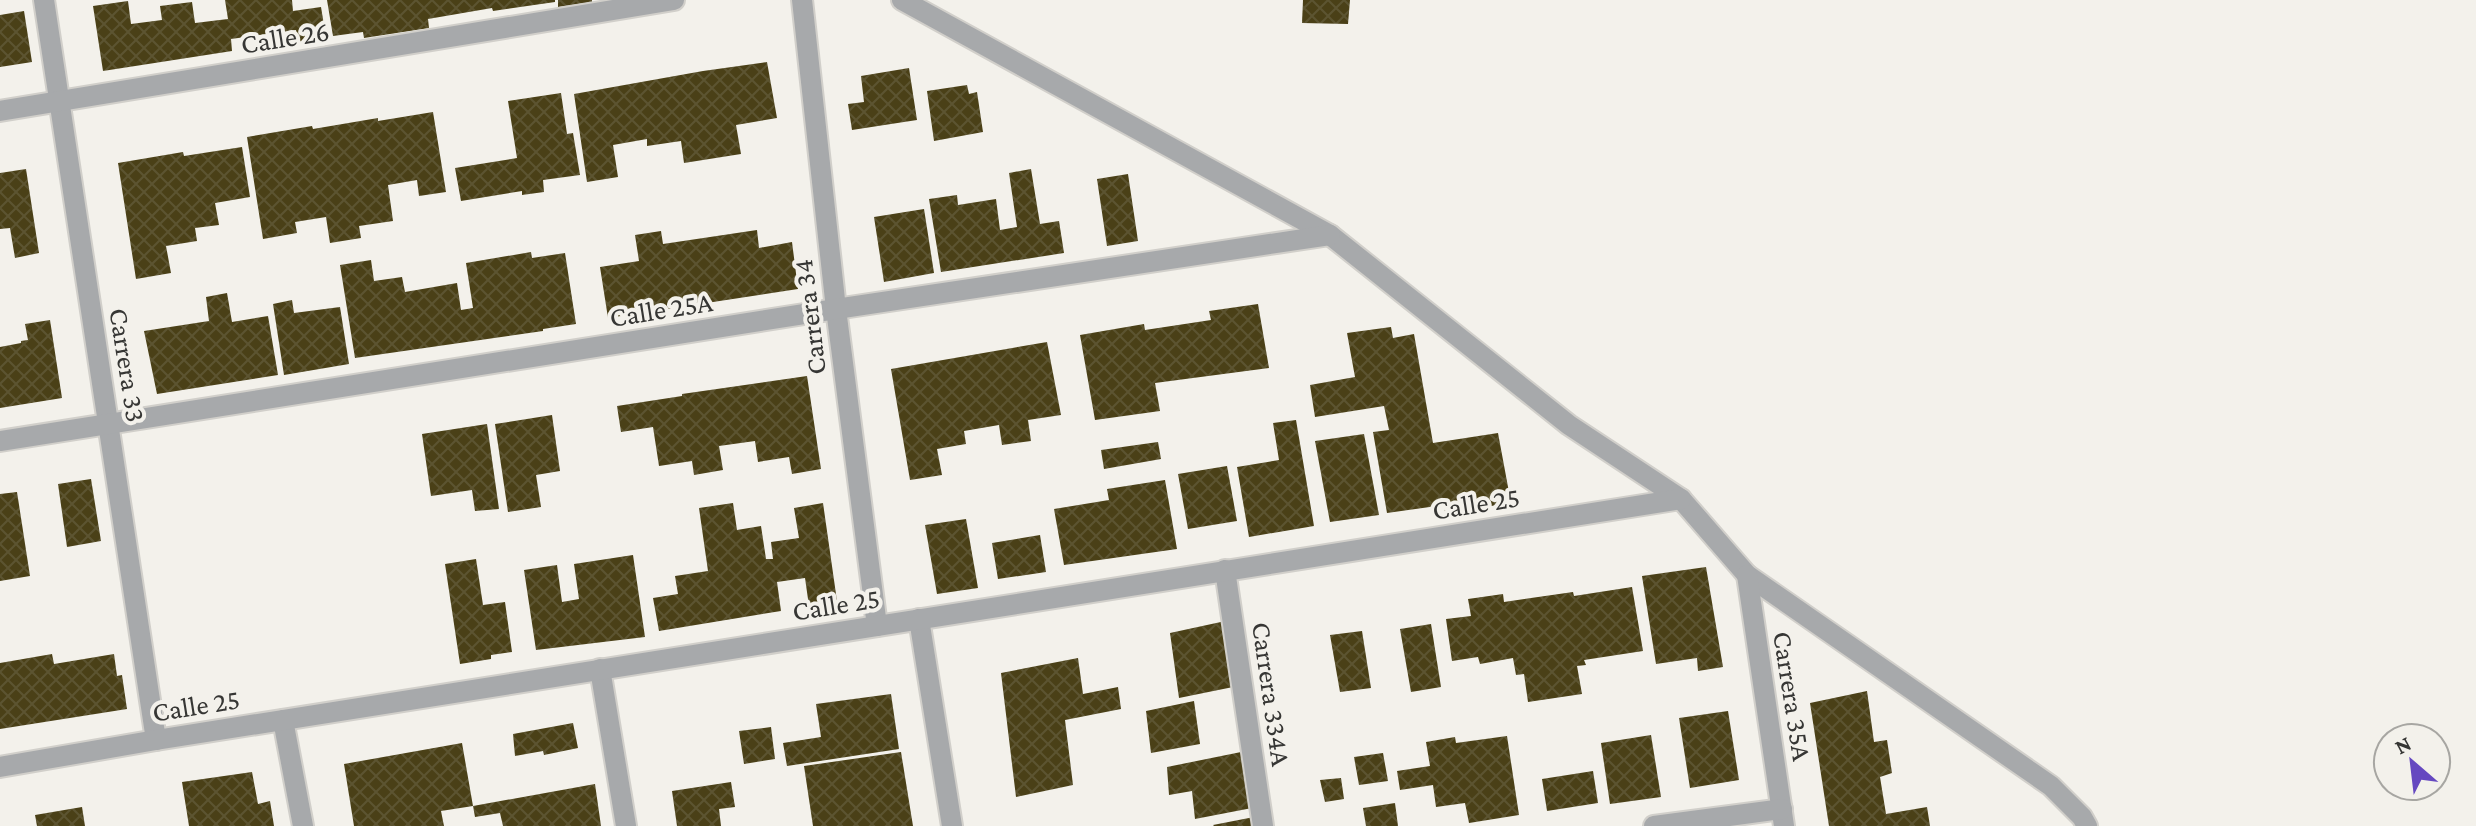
<svg xmlns="http://www.w3.org/2000/svg" width="2476" height="826" viewBox="0 0 2476 826" font-family="'Crimson Pro',serif">
	<defs>
		<pattern id="building-cross-hatch" width="8" height="8" patternUnits="userSpaceOnUse" patternTransform="scale(2)"><rect width="8" height="8" fill="#4a4017"/><path d="M0 0l8 8M0 8l8-8" fill="none" stroke="#5c5431"/></pattern>
	</defs>
	<rect width="100%" height="100%" fill="#f3f1eb"/>
	<g fill="url(#building-cross-hatch)">
		<path d="M225,0H292L293,11L321,7L326,37L298,42L296,30L231,39L232,51L103,71L93,6L128,1L131,24L162,20L160,6L192,2L195,23L228,19Z"/>
		<path d="M327,0H555V2L493,11L492,8L428,19L429,28L364,38L363,32L333,36Z"/>
		<path d="M558,0H592V2L558,7Z"/>
		<path d="M1303,0H1350L1348,24L1302,23Z"/>
		<path d="M24,11L32,62L0,67V15Z"/>
		<path d="M767,62L777,118L736,125L741,154L684,163L681,141L647,146V139L613,145L618,177L587,182L574,94L703,71Z"/>
		<path d="M909,68L917,120L852,130L848,104L864,102L861,76Z"/>
		<path d="M967,85L969,94L977,92L983,132L934,141L927,91Z"/>
		<path d="M561,93L567,134L573,133L580,175L543,180L544,192L522,195V191L461,201L455,168L517,158L508,101Z"/>
		<path d="M433,112L446,192L419,196L417,180L388,185L393,221L359,226L361,238L330,243L326,217L295,222L297,233L263,239L247,137L312,126L313,129L378,118V121Z"/>
		<path d="M242,147L250,197L215,203L219,225L195,228L197,241L166,246L171,273L136,279L118,163L183,152L184,156Z"/>
		<path d="M26,169L39,253L15,258L10,228L0,229V173Z"/>
		<path d="M1031,169L1040,224L1059,221L1064,253L941,272L929,199L957,195L958,205L996,199L1000,230L1017,227L1009,173Z"/>
		<path d="M1128,174L1138,241L1107,246L1097,179Z"/>
		<path d="M924,209L934,273L884,282L874,217Z"/>
		<path d="M757,230L759,248L792,242L798,289L608,318L600,267L639,261L635,235L661,231L663,244Z"/>
		<path d="M531,252L532,258L565,253L576,324L543,329V331L355,358L340,265L371,260L374,281L402,277L405,292L457,283L461,310L473,308L466,263Z"/>
		<path d="M227,293L232,322L268,316L278,375L157,394L144,331L209,321L206,297Z"/>
		<path d="M292,300L294,313L340,307L349,364L284,375L273,304Z"/>
		<path d="M1258,304L1269,368L1155,383L1160,411L1095,420L1080,335L1144,324L1145,330L1211,320L1209,311Z"/>
		<path d="M50,320L62,398L0,408V347L21,343V341L28,340L25,324Z"/>
		<path d="M1391,327L1393,338L1414,334L1433,443L1498,433L1511,503L1445,513L1444,505L1387,513L1373,432L1389,430L1384,406L1315,417L1310,385L1355,377L1347,333Z"/>
		<path d="M1047,342L1061,415L1028,420L1031,441L1002,445L999,425L964,431L966,444L937,449L942,475L910,480L891,369Z"/>
		<path d="M807,376L821,469L792,474L789,457L758,462L755,441L719,446L723,470L694,475L692,461L659,466L653,427L621,432L617,406L682,396V394Z"/>
		<path d="M552,415L560,471L536,475L541,507L508,512L495,424Z"/>
		<path d="M1296,420L1314,526L1249,537L1237,467L1279,460L1273,423Z"/>
		<path d="M487,424L499,509L475,511L472,490L431,496L422,434Z"/>
		<path d="M1364,434L1379,515L1330,522L1315,441Z"/>
		<path d="M1158,442L1161,459L1104,469L1101,450Z"/>
		<path d="M1227,466L1237,521L1188,529L1178,474Z"/>
		<path d="M91,479L101,541L67,547L58,484Z"/>
		<path d="M1165,480L1177,549L1064,565L1054,509L1109,500L1107,489Z"/>
		<path d="M17,492L30,576L0,581V494Z"/>
		<path d="M733,503L737,530L761,526L766,559H773L771,542L799,538L794,508L823,503L837,601L809,606L805,578L777,582L781,611L659,631L653,598L678,594L675,576L708,571L699,508Z"/>
		<path d="M966,519L978,588L937,594L925,525Z"/>
		<path d="M1040,535L1046,572L998,579L992,543Z"/>
		<path d="M633,555L645,637L536,650L524,570L557,565L562,602L579,599L574,564Z"/>
		<path d="M476,559L483,605L505,602L512,652L491,655V659L460,664L445,564Z"/>
		<path d="M1706,567L1723,667L1698,671L1697,658L1656,664L1642,576Z"/>
		<path d="M1632,587L1643,651L1584,660L1586,665L1577,666L1582,694L1528,702L1524,674L1516,675L1513,658L1480,664L1478,657L1452,661L1446,619L1471,616L1468,599L1503,594L1504,602L1573,592L1574,596Z"/>
		<path d="M1230,620L1238,686L1179,698L1170,633Z"/>
		<path d="M1431,624L1441,687L1411,692L1400,629Z"/>
		<path d="M1362,631L1371,688L1340,692L1330,635Z"/>
		<path d="M52,654L54,664L114,654L117,676L122,675L127,709L0,729V663Z"/>
		<path d="M1078,658L1083,694L1118,687L1121,709L1065,720L1073,785L1016,797L1001,673Z"/>
		<path d="M1867,691L1874,742L1887,740L1892,773L1880,777L1886,814L1927,807L1930,826H1829L1810,703Z"/>
		<path d="M891,694L899,749L787,766L783,743L821,737L816,704Z"/>
		<path d="M1194,701L1200,744L1151,753L1146,711Z"/>
		<path d="M1728,711L1739,780L1690,788L1679,718Z"/>
		<path d="M573,723L578,748L544,755L543,751L515,756L513,734Z"/>
		<path d="M771,727L775,759L744,764L739,731Z"/>
		<path d="M1651,735L1661,797L1610,804L1601,743Z"/>
		<path d="M1507,736L1519,815L1469,823L1465,803L1436,807L1433,785L1400,790L1397,771L1430,766L1426,742L1455,737L1456,743Z"/>
		<path d="M462,743L473,806L441,811L444,826H354L344,764Z"/>
		<path d="M1246,751L1252,808L1195,819L1192,791L1169,795L1167,767Z"/>
		<path d="M901,752L913,826H813L804,766Z"/>
		<path d="M1383,753L1388,781L1359,785L1354,757Z"/>
		<path d="M1593,771L1598,803L1547,811L1542,779Z"/>
		<path d="M252,772L258,804L270,801L274,826H189L182,782Z"/>
		<path d="M1341,778L1344,799L1325,802L1320,780Z"/>
		<path d="M731,782L735,807L719,809L721,826H677L672,791Z"/>
		<path d="M595,784L601,826H503L500,813L475,817L473,806Z"/>
		<path d="M1395,803L1398,826H1366L1363,808Z"/>
		<path d="M82,807L85,826H37L35,815Z"/>
		<path d="M1254,817L1255,826H1214L1213,825Z"/>
	</g>
	<g fill="none" stroke-linecap="round" stroke-linejoin="round">
		<defs>
			<g id="minor">
				<path d="M44,0L156,740"/>
				<path d="M802,0L836,309L877,626"/>
				<path d="M902,0L1330,235L1569,425L1681,499L1747,575L2051,786L2082,817L2087,826"/>
				<path d="M0,111L674,0"/>
				<path d="M0,441L836,309L1330,235"/>
				<path d="M1225,570L1263,826"/>
				<path d="M1747,575L1784,826"/>
				<path d="M919,619L952,826"/>
				<path d="M600,669L626,826"/>
				<path d="M283,720L303,826"/>
				<path d="M0,767L156,740L1681,499"/>
				<path d="M1654,826L1782,809"/>
			</g>
		</defs>
		<use href="#minor" stroke="#d1cfca" stroke-width="24"/>
		<use href="#minor" stroke="#a7a9ab" stroke-width="20"/>
	</g>
	<g text-anchor="middle" stroke-width="8" stroke-linejoin="round" paint-order="stroke">
		<g font-size="28" fill="#363634" stroke="#f3f1eb">
			<text transform="translate(285 37) rotate(-9)" y="10">Calle 26</text>
			<text transform="translate(661 309) rotate(-9)" y="10">Calle 25A</text>
			<text transform="translate(809 317) rotate(-97)" y="10">Carrera 34</text>
			<text transform="translate(128 365) rotate(81)" y="10">Carrera 33</text>
			<text transform="translate(1476 503) rotate(-9)" y="10">Calle 25</text>
			<text transform="translate(836 604) rotate(-9)" y="10">Calle 25</text>
			<text transform="translate(1272 694) rotate(82)" y="10">Carrera 334A</text>
			<text transform="translate(1793 696) rotate(81)" y="10">Carrera 35A</text>
			<text transform="translate(196 705) rotate(-9)" y="10">Calle 25</text>
		</g>
	</g>
	<g transform="translate(2412 762) rotate(332)"><circle r="38" fill="#f3f1eb" stroke="#a7a6a2" stroke-width="2"/>
	<path d="M0-6L14 30L0 20L-14 30Z" fill="#6548c0"/>
	<text y="-12" font-size="22" font-weight="bold" text-anchor="middle" fill="#363634">N</text>
	</g>
</svg>
